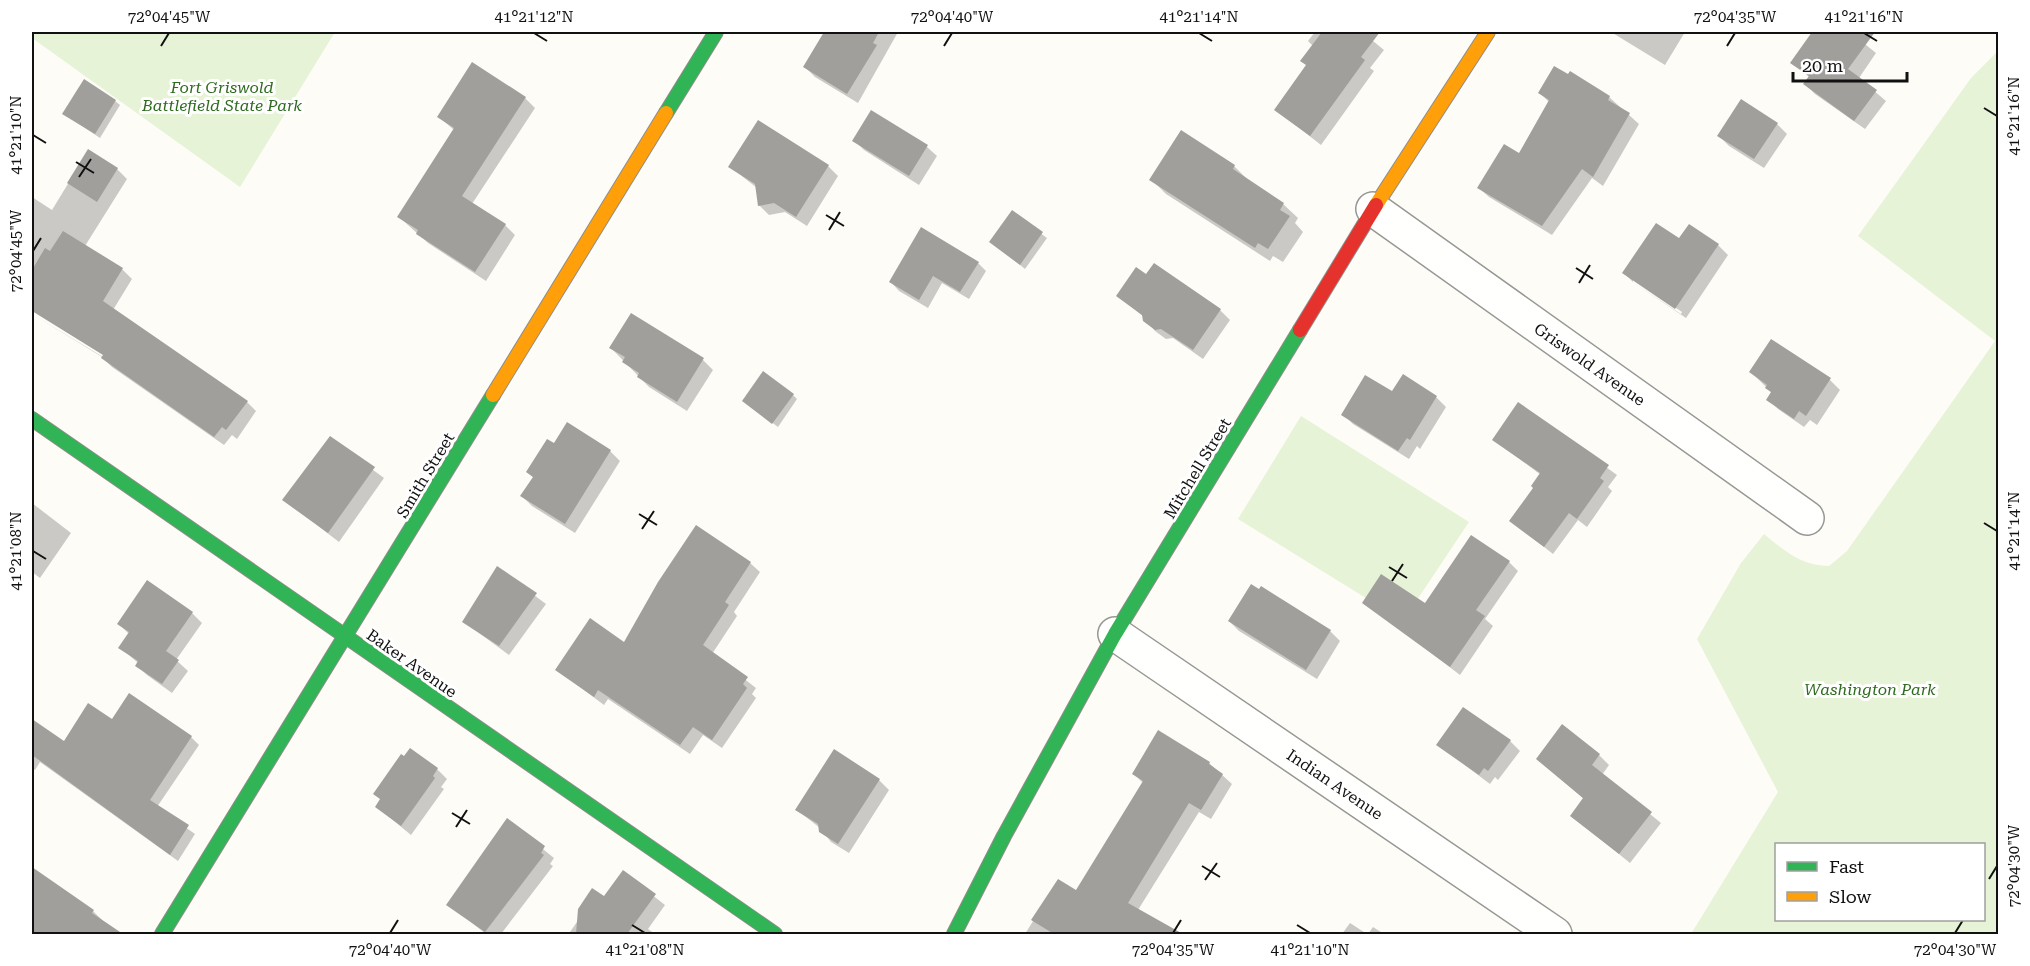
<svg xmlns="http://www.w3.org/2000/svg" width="2030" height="966" viewBox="0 0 2030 966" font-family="'Roboto Serif',serif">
	<rect width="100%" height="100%" fill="#fdfcf7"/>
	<g fill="#e7f3d7" fill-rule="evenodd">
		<path d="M32,32H335L240,187L32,38Z"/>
		<path d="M1998,51V934H1691L1778,792L1697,639L1741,563L1764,534C1785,551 1801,566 1829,566L1847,551L1995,341L1858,236L1971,78ZM1776,844H1984V920H1776Z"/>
		<path d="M1301,416L1469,522L1403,621L1238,519Z"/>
	</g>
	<g fill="#0003">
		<path d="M826,32H898L858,103L815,77L805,67Z"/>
		<path d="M1315,32H1362L1384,50L1370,68L1374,71L1321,145L1276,110L1308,66L1313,46L1308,41Z"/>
		<path d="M1611,32H1685L1665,65Z"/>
		<path d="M1814,32H1850L1876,53L1859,78L1886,101L1865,129L1815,94L1805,84L1809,77L1792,62Z"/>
		<path d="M1568,77L1609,97L1639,124L1603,186L1592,178L1552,235L1489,197L1479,188L1519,155L1549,102L1540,93Z"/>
		<path d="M525,98L535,108L472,204L505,225L515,235L486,281L428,243L399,217L454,130L439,117Z"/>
		<path d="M115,101L120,105L100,138L64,114Z"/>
		<path d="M872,112L927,147L937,156L919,185L864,150L854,140Z"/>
		<path d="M758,122L828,166L838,176L807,226L785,212L769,215L759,205L757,188L729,166Z"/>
		<path d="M1777,124L1787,134L1764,168L1729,146L1719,136Z"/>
		<path d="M88,151L117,169L127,179L85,246L122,269L132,279L113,310L247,402L256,411L237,439L232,435L224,445L112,367L102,357L32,314L108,360L110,358L32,310V197L52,210Z"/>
		<path d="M1234,166L1250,182L1283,204L1298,218L1295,223L1303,232L1283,262L1273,256L1270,261L1166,194L1151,179Z"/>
		<path d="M1012,212L1047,238L1025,269L991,242Z"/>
		<path d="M1680,241L1718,245L1728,255L1686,318L1634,283L1681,314L1682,312L1633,279V282L1624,273Z"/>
		<path d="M978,263L986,271L969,299L942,283L928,308L899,291L891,282Z"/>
		<path d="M1154,265L1220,310L1230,320L1203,359L1173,338L1166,339L1155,331L1144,317L1118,296L1146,276Z"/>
		<path d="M632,315L703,360L713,370L687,411L649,387L611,348Z"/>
		<path d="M1772,341L1830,380L1840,390L1817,425L1810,420L1804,427L1778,409L1768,399L1772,393L1751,372Z"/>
		<path d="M1393,393L1436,397L1446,407L1420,449L1417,446L1409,459L1353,424L1343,414Z"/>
		<path d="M793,395L797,399L778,427L744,401Z"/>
		<path d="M1519,404L1617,475L1608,487L1612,491L1587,527L1578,520L1553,554L1511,521L1535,487L1541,475L1494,440Z"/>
		<path d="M330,438L384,478L339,542L284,500Z"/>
		<path d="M554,445L610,451L620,461L575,533L532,506L522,496L534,478L528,472Z"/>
		<path d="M32,503L71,533L40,578L32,572Z"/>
		<path d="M1509,562L1518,571L1485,619L1493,626L1460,675L1364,602L1425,605Z"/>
		<path d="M750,563L760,572L734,612L737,616L712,654L756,688L752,694L756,698L722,748L703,735L690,754L608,699L604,705L557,670L625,644Z"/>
		<path d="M498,568L546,604L509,655L464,622Z"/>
		<path d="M1261,588L1330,631L1340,641L1317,679L1239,631L1229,621Z"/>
		<path d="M192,613L202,623L176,660L188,671L172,693L147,675L137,665L138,663L120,647L129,634L119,624Z"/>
		<path d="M32,720L65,743L112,721L191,737L199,745L157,807L195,834L178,861L40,762L35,770L32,768Z"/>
		<path d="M1510,741L1520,751L1498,780L1495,777L1490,784L1438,745Z"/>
		<path d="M1599,755L1609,765L1602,775L1661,823L1630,863L1572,816L1584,799L1548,768Z"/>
		<path d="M1209,763L1232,784L1211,819L1199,812L1138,910L1165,926L1174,934H1025L1058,881L1077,892L1143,783L1134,774Z"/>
		<path d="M437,769L447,779L441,787L444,789L411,835L377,807Z"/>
		<path d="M879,780L889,790L849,853L831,842L820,828L797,810Z"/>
		<path d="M507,820L554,858L550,864L553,866L501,934H486L448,904Z"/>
		<path d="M32,868L93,911L116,934H32Z"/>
		<path d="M623,872L665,905L648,929L655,934H573L570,932L579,919L604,898Z"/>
		<path d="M1350,923L1367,934H1342Z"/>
		<path d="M1373,927L1384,934H1368Z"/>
	</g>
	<g fill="#a19f9c">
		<path d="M824,32H879L873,43L877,45L847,94L803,67Z"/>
		<path d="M1322,32H1380L1361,57L1365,60L1310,136L1274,110L1306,65L1300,61Z"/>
		<path d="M1812,32H1875L1848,69L1877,90L1854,121L1803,84L1809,76L1790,63Z"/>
		<path d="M472,62L526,97L462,196L506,224L475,272L416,234L418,230L397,217L454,128L437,117Z"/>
		<path d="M1554,66L1568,74L1570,71L1610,96L1608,100L1630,113L1593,177L1582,169L1542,226L1477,188L1504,144L1519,153L1549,100L1538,93Z"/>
		<path d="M84,79L116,100L95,134L62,114Z"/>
		<path d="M1741,99L1778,123L1754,159L1717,136Z"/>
		<path d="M871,110L928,145L909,176L852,141Z"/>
		<path d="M758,120L829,165L796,217L774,203L758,206L755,184L728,167Z"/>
		<path d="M1181,130L1235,165L1233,169L1284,203L1280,210L1290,216L1268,249L1258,243L1255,248L1149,180Z"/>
		<path d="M88,149L118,168L97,202L67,183Z"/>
		<path d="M1012,210L1043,232L1020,265L989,242Z"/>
		<path d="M1656,223L1679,238L1689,224L1719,244L1675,309L1622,273Z"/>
		<path d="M921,227L979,262L960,292L933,276L919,300L889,282Z"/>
		<path d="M63,231L123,268L103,301L248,401L226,430L222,427L214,437L101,358L103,355L32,311V270L45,248L50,251Z"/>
		<path d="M1154,263L1221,309L1193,350L1161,329L1155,330L1143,321L1142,315L1116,296L1136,267L1146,274Z"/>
		<path d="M631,313L704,358L677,402L637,377L639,373L622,362L625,357L609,348Z"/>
		<path d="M1771,339L1831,378L1806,416L1799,411L1794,419L1766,400L1771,392L1765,388L1767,385L1749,372Z"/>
		<path d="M763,371L794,394L772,424L742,401Z"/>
		<path d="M1403,374L1437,396L1410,440L1407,438L1398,451L1341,415L1365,375L1392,391Z"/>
		<path d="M1518,402L1609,465L1600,478L1604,481L1577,519L1569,513L1544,547L1509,521L1533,488L1531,486L1540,473L1492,440Z"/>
		<path d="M567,422L611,450L565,524L520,496L533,477L526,472L547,439L554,443Z"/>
		<path d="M330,436L375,467L328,533L282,500Z"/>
		<path d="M696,525L751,562L725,602L729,605L703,645L748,677L743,684L747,688L712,740L693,727L680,745L598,690L594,697L555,670L590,618L624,642L658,582Z"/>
		<path d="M1471,535L1510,561L1476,610L1485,616L1450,667L1362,603L1381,574L1425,603Z"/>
		<path d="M497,566L537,593L499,646L462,622Z"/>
		<path d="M147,580L193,612L166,651L179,660L162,684L135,666L138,661L118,648L129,632L117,624Z"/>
		<path d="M1251,584L1259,589L1261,586L1331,630L1306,670L1228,621Z"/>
		<path d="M129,693L192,736L150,800L189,825L170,855L32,755V719L64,741L88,703L112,719Z"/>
		<path d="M1463,707L1511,740L1488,771L1484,768L1479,775L1436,745Z"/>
		<path d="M1562,724L1600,754L1592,765L1652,812L1619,854L1570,816L1583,798L1536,759Z"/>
		<path d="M1158,730L1210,762L1209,764L1223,774L1201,810L1189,803L1128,903L1183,934H1054L1031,920L1058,879L1076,890L1143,781L1132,774Z"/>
		<path d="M410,748L438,768L433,776L435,778L401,826L375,807L380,799L373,794L401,754L404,756Z"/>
		<path d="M834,749L880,779L838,844L819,832L818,824L795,810Z"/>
		<path d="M507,818L545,846L541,853L544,855L485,932L446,905Z"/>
		<path d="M32,867L94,910L92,913L123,934H32Z"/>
		<path d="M623,870L656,894L627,934H576L578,909L592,888L604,896Z"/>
	</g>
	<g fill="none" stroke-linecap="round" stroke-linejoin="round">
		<defs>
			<g id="street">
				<path d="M1373,209L1807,518"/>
				<path d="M1115,634L1555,934"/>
			</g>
			<g id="fast">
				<path d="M666,113L716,32"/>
				<path d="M32,419L775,934"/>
				<path d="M162,934L493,395"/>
				<path d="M954,934L1004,836L1115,634L1300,330"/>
			</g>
			<g id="slow">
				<path d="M1376,205L1488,32"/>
				<path d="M493,395L666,113"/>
			</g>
			<path id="jam" d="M1300,330L1376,205"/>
		</defs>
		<use href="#street" stroke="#979795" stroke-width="36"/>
		<use href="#fast" stroke="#8e8d8b" stroke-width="16"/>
		<use href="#slow" stroke="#8e8d8b" stroke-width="16"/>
		<use href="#jam" stroke="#8e8d8b" stroke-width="16"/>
		<use href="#street" stroke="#fffffe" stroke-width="33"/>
		<use href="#fast" stroke="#30b455" stroke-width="14"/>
		<use href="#slow" stroke="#ff9f0a" stroke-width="14"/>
		<use href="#jam" stroke="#e5322d" stroke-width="14"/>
	</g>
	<path fill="none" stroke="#111" stroke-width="2" d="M534,33L547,41M1199,33L1212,41M1864,33L1877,41M161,46L169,33M944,46L952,33M1727,46L1735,33M1984,108L1997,116M33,135L46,143M76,162L94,173M79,177L91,159M826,215L844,226M829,230L840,212M33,251L41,238M1576,268L1593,279M1579,283L1590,265M639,514L657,525M1984,523L1997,531M642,529L654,511M33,551L46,559M1389,567L1407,578M1392,581L1403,564M452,813L470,824M456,827L467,810M1202,866L1220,877M1989,879L1997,866M1205,880L1217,863M632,925L645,933M1297,925L1310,933M390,933L398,920M1173,933L1181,920M1955,933L1963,920"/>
	<g text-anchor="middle" stroke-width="6" stroke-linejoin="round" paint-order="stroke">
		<g font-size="16" font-style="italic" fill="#2f6b1f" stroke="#fff">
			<text x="222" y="93">Fort Griswold<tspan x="222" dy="18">Battlefield State Park</tspan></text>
			<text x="1870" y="695">Washington Park</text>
		</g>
		<g font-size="16" fill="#111" stroke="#fff">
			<text transform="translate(1590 364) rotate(35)" y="6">Griswold Avenue</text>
			<text transform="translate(1197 468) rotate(-59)" y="6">Mitchell Street</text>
			<text transform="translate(425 475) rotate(-59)" y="6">Smith Street</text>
			<text transform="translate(412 663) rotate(35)" y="6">Baker Avenue</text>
			<text transform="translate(1335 784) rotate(34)" y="6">Indian Avenue</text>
		</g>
	</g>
	<rect width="2030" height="966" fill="none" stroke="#ffffff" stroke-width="66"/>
	<rect x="1775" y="843" width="210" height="78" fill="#ffffff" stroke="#a0a0a0" stroke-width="1.5"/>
	<rect x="1787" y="862" width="30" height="9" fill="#30b455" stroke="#a0a0a0" stroke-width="1.5"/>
	<text x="1829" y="873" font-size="18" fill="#111111">Fast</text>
	<rect x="1787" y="892" width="30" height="9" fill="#ff9f0a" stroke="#a0a0a0" stroke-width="1.5"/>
	<text x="1829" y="903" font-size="18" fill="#111111">Slow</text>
	<path d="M1793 72v9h114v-9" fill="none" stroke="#111111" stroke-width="3"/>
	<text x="1802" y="72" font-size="18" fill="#111111" stroke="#ffffff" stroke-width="4.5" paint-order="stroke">20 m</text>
	<rect x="33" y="33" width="1964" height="900" fill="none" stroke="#111" stroke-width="2"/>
	<g font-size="15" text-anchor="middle" fill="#111">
		<text x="169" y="22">72°04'45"W</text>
		<text x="534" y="22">41°21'12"N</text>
		<text x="952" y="22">72°04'40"W</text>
		<text x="1199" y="22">41°21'14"N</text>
		<text x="1735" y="22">72°04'35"W</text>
		<text x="1864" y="22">41°21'16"N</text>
		<text transform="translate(2014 116) rotate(-90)" y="5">41°21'16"N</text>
		<text transform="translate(16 135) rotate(-90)" y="5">41°21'10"N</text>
		<text transform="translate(16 251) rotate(-90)" y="5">72°04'45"W</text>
		<text transform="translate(2014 531) rotate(-90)" y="5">41°21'14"N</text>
		<text transform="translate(16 551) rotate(-90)" y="5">41°21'08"N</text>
		<text transform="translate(2014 866) rotate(-90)" y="5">72°04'30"W</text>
		<text x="390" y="955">72°04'40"W</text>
		<text x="645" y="955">41°21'08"N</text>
		<text x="1173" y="955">72°04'35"W</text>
		<text x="1310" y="955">41°21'10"N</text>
		<text x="1955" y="955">72°04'30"W</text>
	</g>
</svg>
